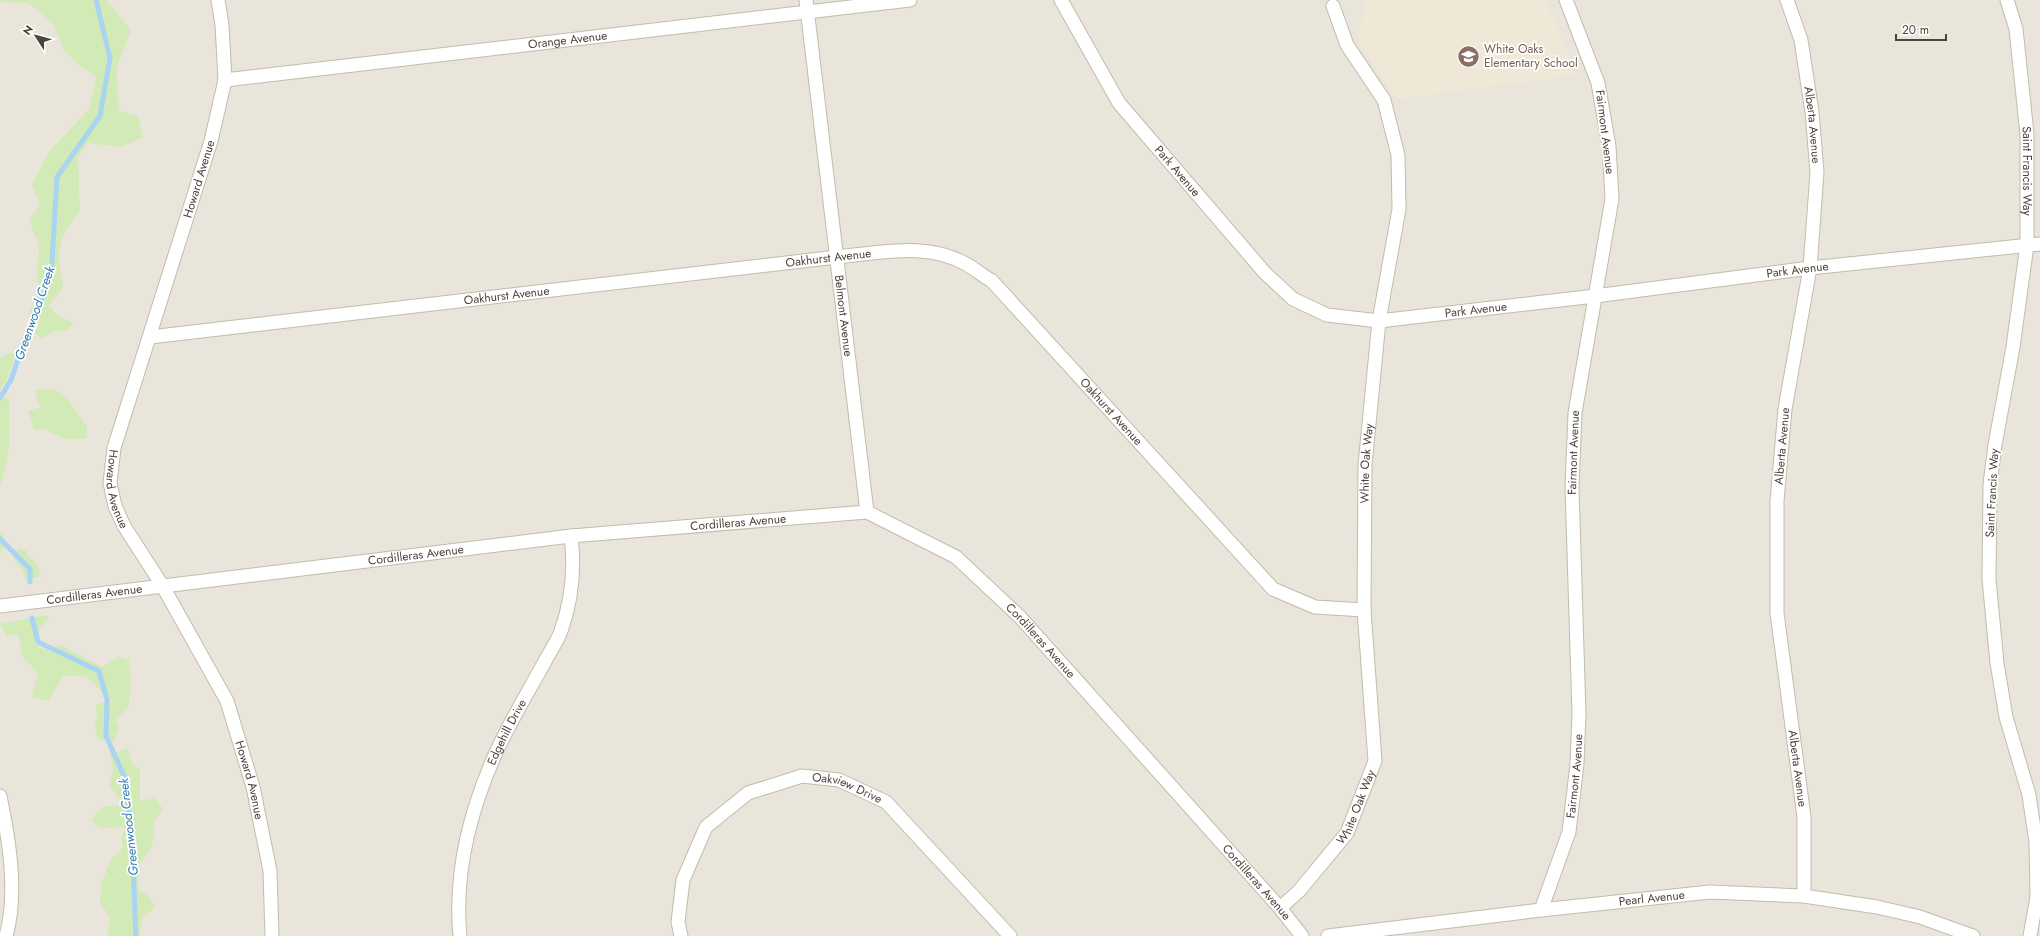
<svg xmlns="http://www.w3.org/2000/svg" width="2040" height="936" viewBox="0 0 2040 936" font-family="Jost,sans-serif">
	<rect width="100%" height="100%" fill="#f6f3ec"/>
	<rect fill="#eae5da" x="0" y="0" width="2040" height="936"/>
	<path fill="#efe8d6" d="M1366,0H1544L1559,30L1575,75L1396,99L1356,37L1367,8Z"/>
	<g fill="#d2eab5">
		<path d="M1,0H106L131,30L116,69L119,111L138,116L143,137L121,147L87,143L78,158L80,212C54,241 58,252 63,288L48,306L59,316L73,323L68,331H54L42,339L35,333L39,324L28,314L41,289L37,280L39,245L29,220L40,205L32,184L50,151L89,109L96,77L79,65L64,50L54,24L29,3L1,2Z"/>
		<path d="M11,352L15,357L6,381L0,390V358Z"/>
		<path d="M36,390C42,390 49,389 55,390C68,393 78,416 87,426L86,439H64L46,430L34,429L28,411L42,407L37,403Z"/>
		<path d="M0,397L9,398C10,428 11,458 0,486Z"/>
		<path d="M0,532L7,542L0,554Z"/>
		<path d="M19,548L27,551V555L37,564L41,576L25,580L23,570L13,558Z"/>
		<path d="M46,615L49,618L40,627L38,647L48,650L60,645L102,667L119,657L129,660L131,687L128,708L116,719L119,727L114,742L98,739L94,726L97,717L96,704L114,702L85,676H63L48,701L32,697L38,673L23,657L18,634L7,636L0,624Z"/>
		<path d="M128,748L132,765L140,768V801L155,798L163,809L154,822V839L150,850L137,867L139,892L147,894L155,907L142,918L140,936H108L110,918L100,902L102,882L110,861L123,847L121,838L125,827L99,828L91,819L104,806H121L120,799L109,785L113,769L110,755Z"/>
	</g>
	<g fill="none" stroke-linecap="round" stroke-linejoin="round">
		<g stroke="#a9d4f2" stroke-width="5">
			<path d="M0,398L11,380L24,342L46,289L52,263L57,177L100,116L110,58L96,0"/>
			<path d="M0,539L30,569V582"/>
			<path d="M32,618L38,642L99,671L107,700L106,736L125,778L133,864L136,936"/>
		</g>
		<defs>
			<g id="street">
				<path id="s1" d="M218,0L222,25L225,80L211,141L114,448L110,483L115,506L124,526L162,585L227,701L253,787L270,871L272,936"/>
				<path id="s2" d="M806,0L867,512"/>
				<path id="s3" d="M1061,0L1119,103L1265,273L1293,299L1327,315L1379,321L1595,296L1810,268L2040,244"/>
				<path id="s4" d="M1787,0L1801,40L1812,112L1817,172L1810,268L1785,409L1777,501V613L1804,817V896"/>
				<path id="s5" d="M2007,0L2016,29L2027,134V245L2013,347L1995,445L1990,484L1989,579L1997,663L2006,717L2029,795L2036,842L2037,897L2030,936"/>
				<path id="s6" d="M225,80L910,0"/>
				<path id="s7" d="M150,337L854,255C892,251 931,244 966,264C975,269 983,276 992,281L1273,589L1315,607L1364,610"/>
				<path id="s8" d="M0,606L571,536L867,512L956,557L1020,617L1280,908L1302,936"/>
				<path d="M0,796C9,839 18,893 6,936"/>
				<path id="s9" d="M1280,908L1299,891L1347,833L1375,761L1364,610L1365,465L1379,321L1399,209L1398,155L1384,100L1347,45L1333,6"/>
				<path id="s10" d="M1541,910L1569,832L1577,764L1579,714L1572,487L1575,413L1612,199L1609,146L1598,83L1566,0"/>
				<path id="s11" d="M460,936C454,875 470,812 494,757C508,725 527,694 544,663C549,653 557,642 561,631C572,600 575,568 571,536"/>
				<path id="s12" d="M681,936L678,922L683,880L706,827L748,793L802,776L839,780L886,802L1010,936"/>
				<path id="s13" d="M1328,936L1541,910L1710,892L1804,896L1877,907L1920,917L1973,936"/>
			</g>
		</defs>
		<use href="#street" stroke="#c2bbae" stroke-width="15"/>
		<use href="#street" stroke="#fff" stroke-width="13"/>
	</g>
	<defs>
		<symbol id="school-disc" viewBox="-11 -11 22 22"><circle r="9.5" fill="#8d6e63" stroke="#fff"/><path d="M0-5L7-2L0 1L-7-2ZM-4 1L0 2.5L4 1V4Q0 6-4 4Z" fill="#fff"/></symbol>
	</defs>
	<g fill-rule="evenodd">
		<use href="#school-disc" x="1456" y="44" width="25" height="25"/>
	</g>
	<g text-anchor="middle" stroke-width="3.5" stroke-linejoin="round" paint-order="stroke">
		<g font-size="12" fill="#4b4439" stroke="#fff">
			<text dy="4" stroke="none"><textPath href="#s6" startOffset="345">Orange Avenue</textPath></text>
			<text dy="4" stroke="none"><textPath href="#s4" startOffset="128">Alberta Avenue</textPath></text>
			<text transform="translate(1605 132) rotate(83)" y="4">Fairmont Avenue</text>
			<text dy="4" stroke="none"><textPath href="#s3" startOffset="208">Park Avenue</textPath></text>
			<text dy="4" stroke="none"><textPath href="#s5" startOffset="173">Saint Francis Way</textPath></text>
			<text transform="translate(199 179) rotate(-73)" y="4">Howard Avenue</text>
			<text dy="4" stroke="none"><textPath href="#s7" startOffset="683">Oakhurst Avenue</textPath></text>
			<text dy="4" stroke="none"><textPath href="#s3" startOffset="892">Park Avenue</textPath></text>
			<text dy="4" stroke="none"><textPath href="#s7" startOffset="359">Oakhurst Avenue</textPath></text>
			<text dy="4" stroke="none"><textPath href="#s3" startOffset="568">Park Avenue</textPath></text>
			<text dy="4" stroke="none"><textPath href="#s2" startOffset="318">Belmont Avenue</textPath></text>
			<text dy="4" stroke="none"><textPath href="#s7" startOffset="1031">Oakhurst Avenue</textPath></text>
			<text transform="translate(1782 446) rotate(-85)" y="4">Alberta Avenue</text>
			<text dy="4" stroke="none"><textPath href="#s10" startOffset="463">Fairmont Avenue</textPath></text>
			<text dy="4" stroke="none"><textPath href="#s9" startOffset="476">White Oak Way</textPath></text>
			<text dy="4" stroke="none"><textPath href="#s1" startOffset="507">Howard Avenue</textPath></text>
			<text transform="translate(1992 493) rotate(-87)" y="4">Saint Francis Way</text>
			<text dy="4" stroke="none"><textPath href="#s8" startOffset="743">Cordilleras Avenue</textPath></text>
			<text dy="4" stroke="none"><textPath href="#s8" startOffset="419">Cordilleras Avenue</textPath></text>
			<text dy="4" stroke="none"><textPath href="#s8" startOffset="95">Cordilleras Avenue</textPath></text>
			<text dy="4" stroke="none"><textPath href="#s8" startOffset="1091">Cordilleras Avenue</textPath></text>
			<text dy="4" stroke="none"><textPath href="#s11" startOffset="212">Edgehill Drive</textPath></text>
			<text dy="4" stroke="none"><textPath href="#s4" startOffset="776">Alberta Avenue</textPath></text>
			<text dy="4" stroke="none"><textPath href="#s10" startOffset="139">Fairmont Avenue</textPath></text>
			<text dy="4" stroke="none"><textPath href="#s1" startOffset="831">Howard Avenue</textPath></text>
			<text dy="4" stroke="none"><textPath href="#s12" startOffset="272">Oakview Drive</textPath></text>
			<text dy="4" stroke="none"><textPath href="#s9" startOffset="128">White Oak Way</textPath></text>
			<text dy="4" stroke="none"><textPath href="#s8" startOffset="1415">Cordilleras Avenue</textPath></text>
			<text dy="4" stroke="none"><textPath href="#s13" startOffset="326">Pearl Avenue</textPath></text>
		</g>
		<g font-size="12" fill="#785e54" stroke="#fff" text-anchor="start">
			<text x="1484" y="53">White Oaks<tspan x="1484" dy="14">Elementary School</tspan></text>
		</g>
		<g font-size="13" font-style="italic" fill="#2e7ab2" stroke="#fff">
			<text transform="translate(34 313) rotate(-71)" y="5">Greenwood Creek</text>
			<text transform="translate(128 827) rotate(-96)" y="5">Greenwood Creek</text>
		</g>
	</g>
	<g transform="translate(36 36) rotate(306)" stroke="#ffffff" stroke-width="3" paint-order="stroke">
	<path d="M0-3L7 15L0 10L-7 15Z" fill="#4b4439"/>
	<text y="-6" font-size="11" font-weight="bold" text-anchor="middle" fill="#4b4439">N</text>
	</g>
	<path d="M1896 34v6h50v-6" fill="none" stroke="#4b4439" stroke-width="2"/>
	<text x="1902" y="34" font-size="12" fill="#4b4439" stroke="#ffffff" stroke-width="3" paint-order="stroke">20 m</text>
</svg>
